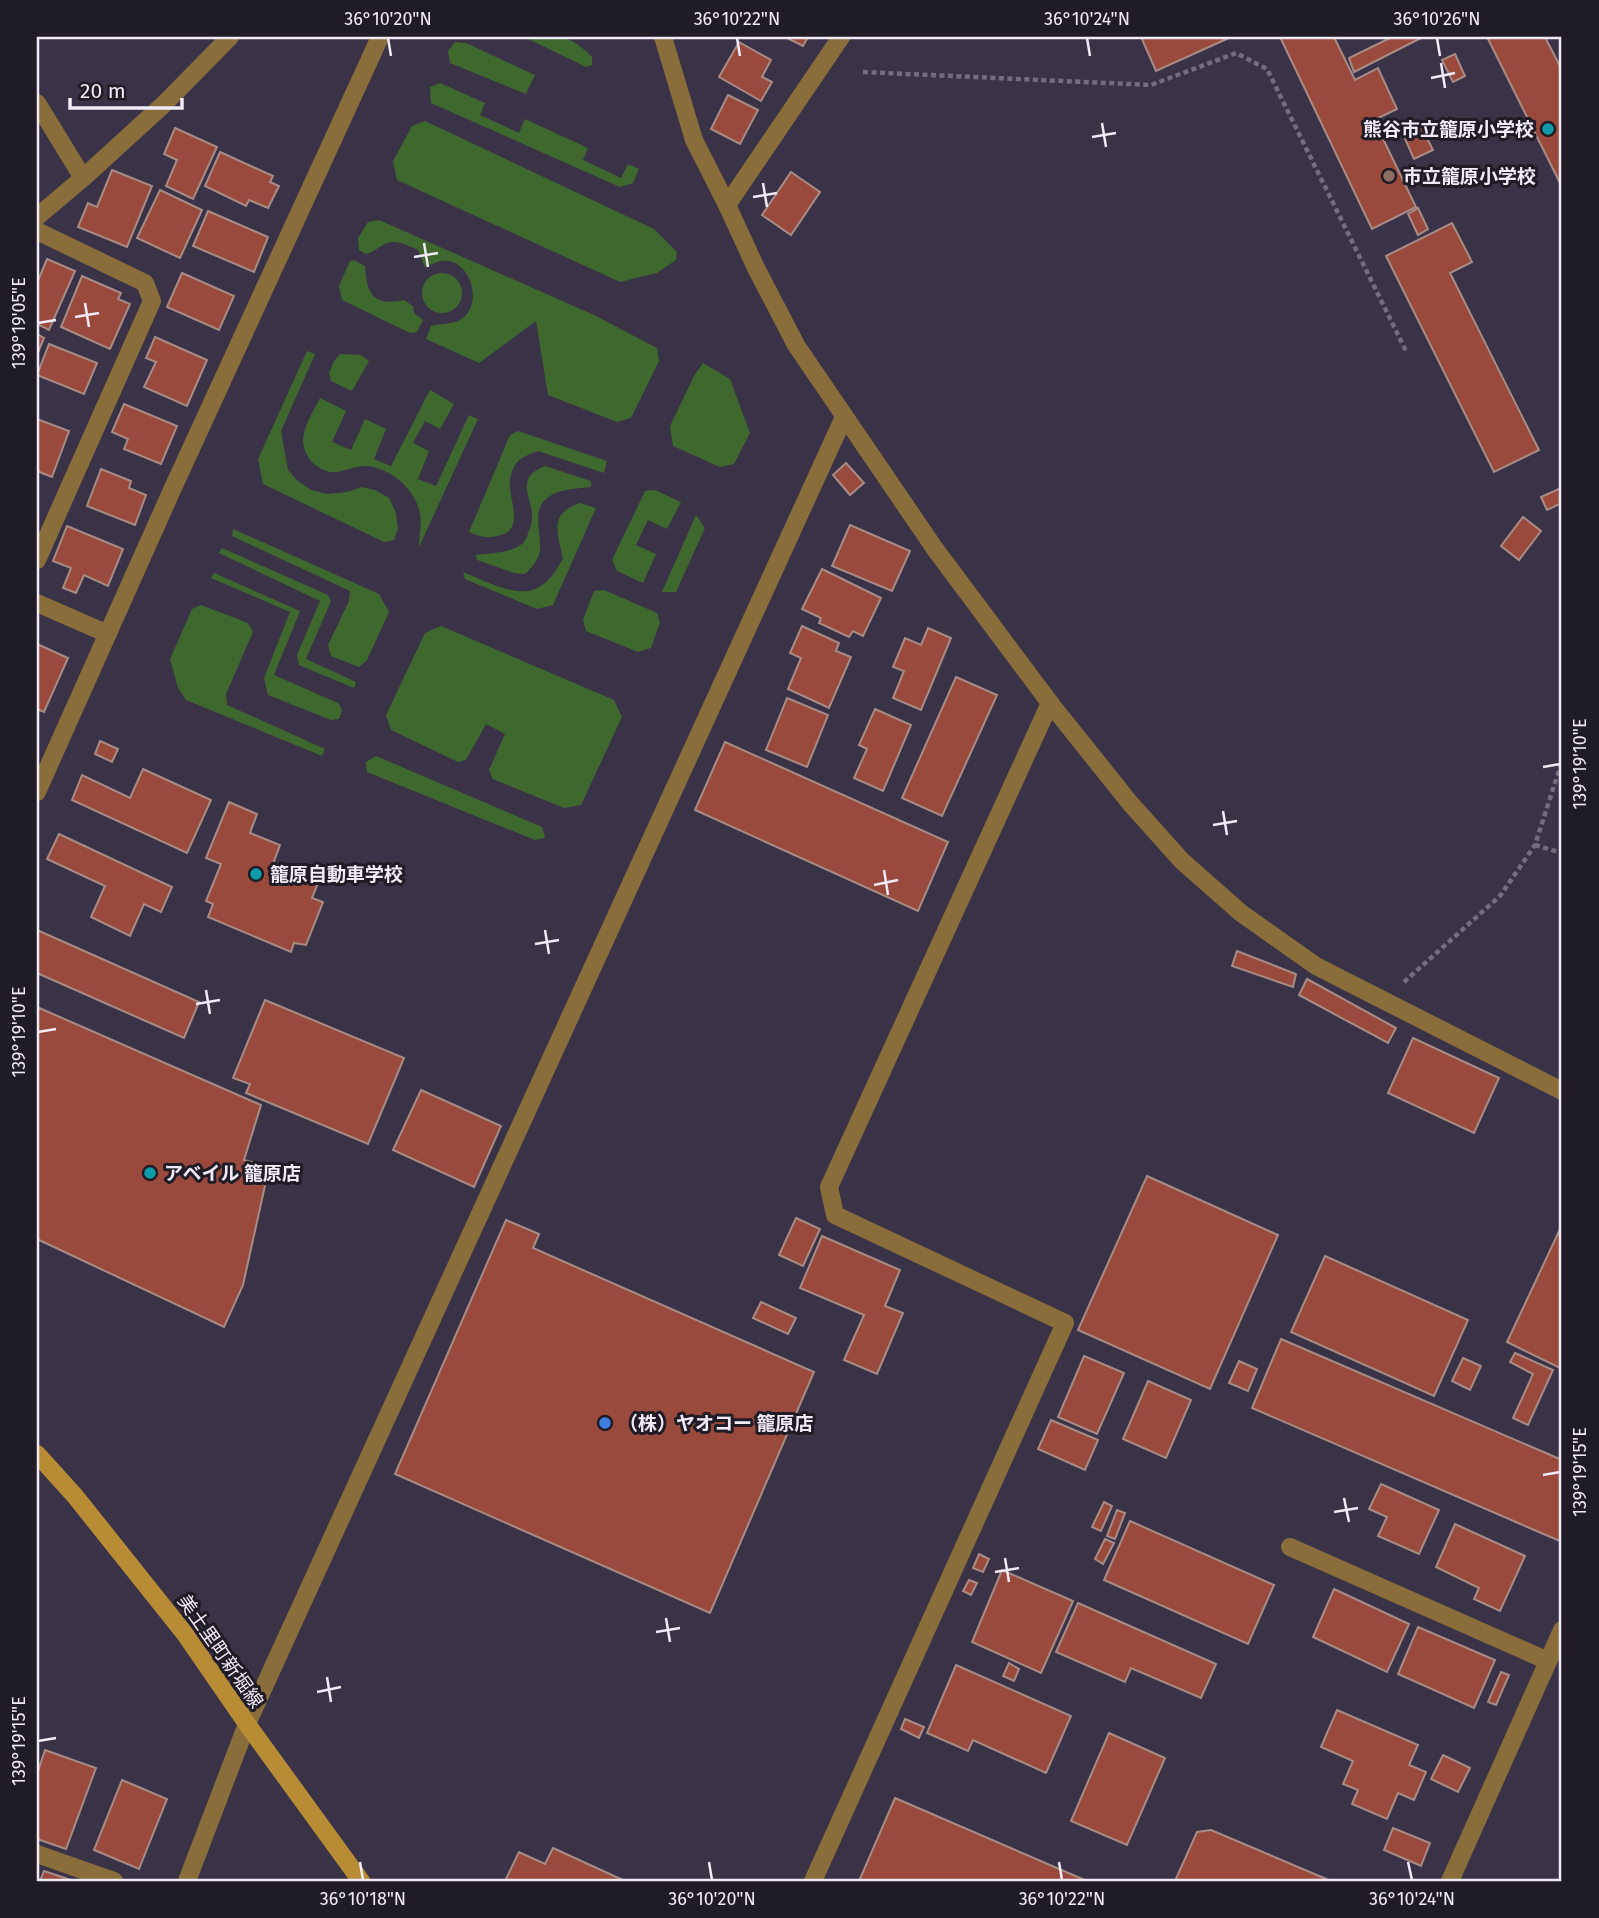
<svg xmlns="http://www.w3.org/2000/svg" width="1599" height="1918" viewBox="0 0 1599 1918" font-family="'Fira Sans','Noto Sans JP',sans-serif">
	<rect width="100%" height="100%" fill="#3a3246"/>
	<g fill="#3f682f">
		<path d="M524,37C557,37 567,31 592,57V65L586,67Z"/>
		<path d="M455,42L466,43L535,75L526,94L450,63L448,51Z"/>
		<path d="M440,83L485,103L480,115L519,133L525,119L588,148L583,160L621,178L628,164L639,169L633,183L620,187L431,103L430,87Z"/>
		<path d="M425,121L654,229L677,252L676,260L657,273L620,282L397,180L393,161L412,126Z"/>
		<path d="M379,220L594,315L657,348L659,361L631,418L617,422L548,395L536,321L479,363L426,339L431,326C439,324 450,324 458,321C486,308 471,256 441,261C436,262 430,265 425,267L418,250C406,245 395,238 383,245C376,249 374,252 366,254L359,250L358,238L368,222Z"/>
		<path d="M354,260L365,266C367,296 374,306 404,300L413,306L414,313L423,320L417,332L410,333L342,300L339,286L350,261Z"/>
		<circle cx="442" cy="293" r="20"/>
		<path d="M307,351L315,354L281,431L288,470L298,481L311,490L327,494L347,492L362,487L375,490L389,498L396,513L398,528L394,540L384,542L263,484L258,459Z"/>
		<path d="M340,354L361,355L369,361L352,391L331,381L329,373L334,361Z"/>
		<path d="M703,363L730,379L750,433L734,464L720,467L673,446L670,426L694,376Z"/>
		<path d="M430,390L454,404L440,429L425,421L413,443L429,451L418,479L436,486L469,415L478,419L419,547C419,537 422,524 420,514C416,490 392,469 368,466C355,465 343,473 331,472C324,471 317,467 312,462C293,440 309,420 320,398L346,411L332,442L351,450L365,419L386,429L374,459L391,466Z"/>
		<path d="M518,431L607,461L604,473L538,451C530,454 520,457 515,465C513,468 510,477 510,481C508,497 525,529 501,535C488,539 481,537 469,532L510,435Z"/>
		<path d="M545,466L591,481V487C580,488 568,489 558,492C527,504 542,528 540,551C538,561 532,567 525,574L514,573L477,560L476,555C489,553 508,553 519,546C524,543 527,538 528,533C530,529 532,522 532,517C532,496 514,478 545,466Z"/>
		<path d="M655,490L681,502L667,529L648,520L636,545L656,554L643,583L617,571L612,560L645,491Z"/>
		<path d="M580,503L596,508L553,605L537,609L465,579L463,572C505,589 537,611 563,558C557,531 549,514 580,503Z"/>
		<path d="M696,515L705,528L676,592H662Z"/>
		<path d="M233,529L379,594L389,612L367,660L359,667L331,656L328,645L349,601L350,591L232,536Z"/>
		<path d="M222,548L328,595L331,601L306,659L356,682L354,688L299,665L297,655L320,601L219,553Z"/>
		<path d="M214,573L300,611L274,675L338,703L342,710L339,719L331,720L268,695L264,678L290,612L211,578Z"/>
		<path d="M604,590L657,613L660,623L651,648L638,652L586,631L583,620L594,591Z"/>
		<path d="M201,605L248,623L253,632L226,694L227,705L325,749L322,756L186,700L178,688L170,659L192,609Z"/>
		<path d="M441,626L614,700L622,717L581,805L564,808L493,779L489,770L505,734L486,724L466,760L458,762L391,730L386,715L425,633Z"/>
		<path d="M376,756L542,827L545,838L535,840L367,772L366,762Z"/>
	</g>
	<g fill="#9a4a3d" stroke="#a78c86" stroke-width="2">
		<path d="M785,37H808L803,46Z"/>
		<path d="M1141,37H1231L1156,71Z"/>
		<path d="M1280,37H1334L1355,80L1378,68L1397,109L1374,120L1416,207L1372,229Z"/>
		<path d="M1392,37H1423L1354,72L1349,58Z"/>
		<path d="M1487,37H1545L1562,70V187Z"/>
		<path d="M739,42L771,60L762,77L772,82L761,101L719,77Z"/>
		<path d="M1455,54L1465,76L1453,82L1442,60Z"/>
		<path d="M728,95L758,110L740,144L711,129Z"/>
		<path d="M1420,124L1433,150L1414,159L1402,132Z"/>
		<path d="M175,128L217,147L193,199L166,186L177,160L164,154Z"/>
		<path d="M220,152L273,176L270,182L279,186L268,208L249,200L246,206L205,186Z"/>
		<path d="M112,170L152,186L127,247L78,227L88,203L97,207Z"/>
		<path d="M791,172L820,192L791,235L762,215Z"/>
		<path d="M160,190L202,210L180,258L137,238Z"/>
		<path d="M1418,208L1428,229L1418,235L1408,214Z"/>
		<path d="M208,211L268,237L254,272L193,246Z"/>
		<path d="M1452,223L1472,262L1450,273L1539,450L1494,472L1386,256Z"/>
		<path d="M47,259L75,271L49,330L37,324L38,315L37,314V283Z"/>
		<path d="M182,273L234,296L219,330L167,307Z"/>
		<path d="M82,276L121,293L118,299L130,304L110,349L61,327Z"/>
		<path d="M37,334L44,338L37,355Z"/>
		<path d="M155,337L207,360L187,406L144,387L156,362L146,358Z"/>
		<path d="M49,344L97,363L84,394L37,375Z"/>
		<path d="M124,404L177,426L161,464L124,449L128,439L112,432Z"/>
		<path d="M37,419L69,431L52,477L37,471Z"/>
		<path d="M846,463L864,483L850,495L833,475Z"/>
		<path d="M101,469L131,481L129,488L146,495L135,525L87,506Z"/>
		<path d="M1561,488L1562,503L1547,510L1541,497Z"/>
		<path d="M1523,517L1541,531L1519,560L1501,546Z"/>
		<path d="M850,525L910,551L892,591L832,566Z"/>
		<path d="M67,526L123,549L108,586L84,575L76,593L63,588L71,568L53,561Z"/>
		<path d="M822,569L881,598L863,636L853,631L849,637L819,623L821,618L802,609Z"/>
		<path d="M802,626L839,643L836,651L851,657L829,708L788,689L801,658L790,653Z"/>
		<path d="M928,628L951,638L921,710L893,698L904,671L893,667L905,638L921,645Z"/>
		<path d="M37,644L68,658L44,712L37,709Z"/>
		<path d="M956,677L997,695L942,816L902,798Z"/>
		<path d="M787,698L828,715L807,767L766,750Z"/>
		<path d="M875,709L911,725L883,791L854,778L867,749L859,745Z"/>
		<path d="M100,741L118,749L112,762L95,754Z"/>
		<path d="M725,742L948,842L918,911L695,810Z"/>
		<path d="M143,769L211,800L187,853L72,800L82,775L130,798Z"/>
		<path d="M229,802L257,814L250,833L280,845L273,864L318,883L312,898L323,902L306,945L294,943L291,952L208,917L213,904L206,901L221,864L206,858Z"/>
		<path d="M59,834L172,887L161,912L144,904L130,936L91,917L105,886L47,859Z"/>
		<path d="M37,930L199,1002L184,1038L37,973Z"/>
		<path d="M1237,951L1296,974L1293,987L1232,966Z"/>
		<path d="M1307,979L1396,1028L1388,1043L1299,995Z"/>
		<path d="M265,1000L404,1058L368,1144L246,1093L250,1084L233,1078Z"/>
		<path d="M37,1007L261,1105L244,1160L262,1165L266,1181L243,1285L224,1327L37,1239Z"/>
		<path d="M1413,1038L1499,1078L1474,1133L1388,1093Z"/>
		<path d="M421,1090L501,1126L474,1187L393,1150Z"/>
		<path d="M1147,1176L1278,1235L1210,1389L1078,1330Z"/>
		<path d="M796,1218L820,1229L803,1266L779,1255Z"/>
		<path d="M506,1220L539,1234L533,1248L814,1372L710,1613L395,1474Z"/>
		<path d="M1562,1225V1369L1507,1342Z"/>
		<path d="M822,1236L900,1270L885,1306L903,1313L877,1374L844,1360L864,1315L800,1288Z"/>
		<path d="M1325,1256L1468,1320L1434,1396L1291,1332Z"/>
		<path d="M761,1302L796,1318L788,1334L753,1318Z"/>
		<path d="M1281,1339L1562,1460V1542L1252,1408Z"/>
		<path d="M1515,1353L1553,1370L1528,1425L1513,1418L1533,1374L1510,1362Z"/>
		<path d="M1084,1356L1124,1373L1097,1434L1058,1417Z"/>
		<path d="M1463,1358L1481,1366L1470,1390L1452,1381Z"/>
		<path d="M1239,1361L1257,1369L1248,1391L1229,1383Z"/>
		<path d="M1148,1381L1191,1400L1166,1458L1123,1439Z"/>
		<path d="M1051,1420L1098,1440L1085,1470L1038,1449Z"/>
		<path d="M1381,1484L1439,1510L1419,1554L1378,1536L1387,1517L1369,1509Z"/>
		<path d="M1104,1502L1112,1506L1101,1531L1092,1527Z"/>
		<path d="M1117,1510L1125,1513L1115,1539L1107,1536Z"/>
		<path d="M1130,1521L1274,1585L1248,1644L1104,1580Z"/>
		<path d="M1455,1524L1525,1556L1500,1611L1474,1599L1479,1588L1436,1567Z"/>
		<path d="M1105,1539L1114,1543L1103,1564L1095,1559Z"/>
		<path d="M979,1554L989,1559L983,1572L973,1568Z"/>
		<path d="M1002,1570L1073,1601L1041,1673L972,1642Z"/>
		<path d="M969,1580L977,1583L971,1595L963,1591Z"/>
		<path d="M1334,1589L1409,1624L1387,1672L1313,1637Z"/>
		<path d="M1078,1603L1216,1664L1201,1698L1131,1668L1125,1682L1056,1652Z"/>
		<path d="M1418,1627L1495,1660L1474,1708L1398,1674Z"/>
		<path d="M1009,1663L1019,1669L1014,1681L1003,1676Z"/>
		<path d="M956,1665L1071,1716L1046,1773L973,1740L968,1751L927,1733Z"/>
		<path d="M1501,1672L1509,1675L1496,1705L1488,1702Z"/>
		<path d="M1337,1710L1418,1745L1409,1765L1426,1772L1414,1800L1398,1793L1387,1819L1352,1804L1358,1790L1343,1784L1353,1761L1321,1747Z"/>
		<path d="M905,1719L924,1727L919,1738L901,1729Z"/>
		<path d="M1109,1733L1165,1758L1127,1845L1071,1821Z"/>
		<path d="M45,1750L96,1768L66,1849L37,1839V1774Z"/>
		<path d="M1443,1755L1470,1768L1458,1792L1431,1779Z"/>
		<path d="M122,1780L167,1799L139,1869L94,1850Z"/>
		<path d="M895,1798L1087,1881H859Z"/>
		<path d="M1393,1828L1430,1843L1421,1866L1384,1850Z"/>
		<path d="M1211,1830L1331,1881H1175L1197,1832Z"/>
		<path d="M553,1848L625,1881H505L519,1852L545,1864Z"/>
		<path d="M44,1871L71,1880L70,1881H40Z"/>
	</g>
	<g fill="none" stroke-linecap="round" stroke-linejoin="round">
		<g stroke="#746d7e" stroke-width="4.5" stroke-dasharray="5 3.5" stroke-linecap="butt">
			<path d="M863,72L1151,85L1236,53L1267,69L1407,353"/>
			<path d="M1535,845L1562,853"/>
			<path d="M1404,982L1500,896L1535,845L1562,761"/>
		</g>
		<g stroke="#896e3c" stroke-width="18">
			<path d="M37,231L145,283L152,301L37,560"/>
			<path d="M37,603L108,634"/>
			<path d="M247,1724L844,417"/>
			<path d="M37,1854L114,1881"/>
		</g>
		<g stroke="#896e3c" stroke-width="18">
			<path d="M663,37L694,140L727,205L756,268L796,345L935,549L1050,703L1130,803L1182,861L1241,913L1316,966L1562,1091"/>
			<path d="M37,103L83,178"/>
			<path d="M727,205L841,37"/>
			<path d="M37,217L83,178L163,105L230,37"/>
			<path d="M37,792L172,490L380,37"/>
			<path d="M1290,1547L1548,1661"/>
			<path d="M813,1881L1065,1323L835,1215L829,1187L1050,703"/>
			<path d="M1450,1881L1562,1630"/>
		</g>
		<path stroke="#896e3c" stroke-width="18" d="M187,1881L247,1724"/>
		<path stroke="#b78c34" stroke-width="18" d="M37,1454L75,1496L185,1634L247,1724L361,1881"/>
	</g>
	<path fill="none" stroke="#f0ebf7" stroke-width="2.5" d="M388,38L391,56M737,38L740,56M1087,38L1090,56M1437,38L1440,56M1441,63L1445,88M1431,78L1455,73M1102,123L1106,147M1092,137L1116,133M763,183L767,207M753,197L777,193M424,243L428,267M414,257L438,253M85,303L89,327M75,317L99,313M38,323L56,320M1543,767L1560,764M1223,811L1227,835M1213,825L1237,821M884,870L888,895M874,885L898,880M545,930L549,954M535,944L559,940M206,990L210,1014M196,1004L220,1000M38,1032L56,1029M1543,1475L1560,1472M1344,1498L1349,1522M1334,1512L1358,1508M1005,1558L1009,1582M995,1572L1019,1568M666,1618L670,1642M656,1632L680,1628M327,1677L331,1702M317,1692L341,1687M38,1741L56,1738M360,1862L363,1880M709,1862L712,1880M1059,1862L1062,1880M1408,1862L1412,1880"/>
	<g fill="#0f9aa8" stroke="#201c25" stroke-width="2.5">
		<circle cx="1548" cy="129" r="7"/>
		<circle cx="256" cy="874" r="7"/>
		<circle cx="150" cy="1173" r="7"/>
	</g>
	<circle fill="#8d6e63" stroke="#201c25" stroke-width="2.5" cx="1389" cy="176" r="7"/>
	<circle fill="#3f7fe0" stroke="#201c25" stroke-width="2.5" cx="605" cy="1423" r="7"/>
	<g text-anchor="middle" stroke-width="6" stroke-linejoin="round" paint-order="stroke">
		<g font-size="19" font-weight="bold" fill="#f0ebf7" stroke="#201c25" text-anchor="start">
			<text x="1534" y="136" text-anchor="end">熊谷市立籠原小学校</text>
			<text x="1403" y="183">市立籠原小学校</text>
			<text x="270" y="881">籠原自動車学校</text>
			<text x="164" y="1180">アベイル 籠原店</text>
			<text x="619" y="1430">（株）ヤオコー 籠原店</text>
		</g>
		<g font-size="19" fill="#f0ebf7" stroke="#201c25">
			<text transform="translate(221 1651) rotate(55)" y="7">美土里町新堀線</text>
		</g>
	</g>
	<rect width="1599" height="1918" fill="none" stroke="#201c25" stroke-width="77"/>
	<path d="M70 98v10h112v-10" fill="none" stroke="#f0ebf7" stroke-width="3.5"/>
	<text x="80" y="98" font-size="21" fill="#f0ebf7" stroke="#201c25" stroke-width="5" paint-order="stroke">20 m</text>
	<rect x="38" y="38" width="1522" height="1842" fill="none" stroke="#f0ebf7" stroke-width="2.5"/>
	<g font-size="18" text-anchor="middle" fill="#f0ebf7">
		<text x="388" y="25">36°10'20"N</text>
		<text x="737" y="25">36°10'22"N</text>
		<text x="1087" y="25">36°10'24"N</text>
		<text x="1437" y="25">36°10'26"N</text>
		<text transform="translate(19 323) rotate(-90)" y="6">139°19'05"E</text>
		<text transform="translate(1580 764) rotate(-90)" y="6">139°19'10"E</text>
		<text transform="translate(19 1032) rotate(-90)" y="6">139°19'10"E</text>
		<text transform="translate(1580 1472) rotate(-90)" y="6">139°19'15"E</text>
		<text transform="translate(19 1741) rotate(-90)" y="6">139°19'15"E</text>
		<text x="363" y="1905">36°10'18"N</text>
		<text x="712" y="1905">36°10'20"N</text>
		<text x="1062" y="1905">36°10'22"N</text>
		<text x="1412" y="1905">36°10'24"N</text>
	</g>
</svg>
